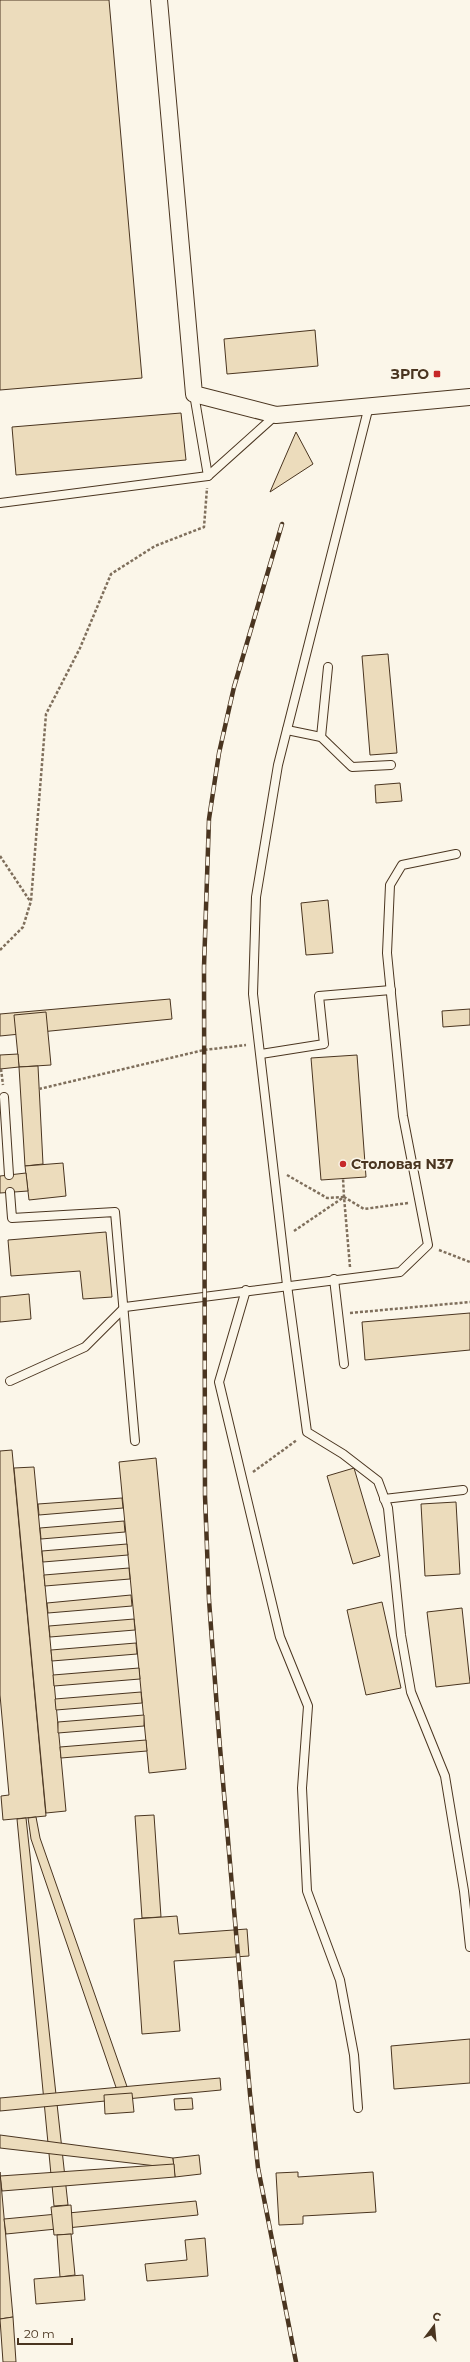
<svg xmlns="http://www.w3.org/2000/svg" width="470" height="2362" viewBox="0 0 470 2362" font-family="Montserrat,sans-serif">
	<rect width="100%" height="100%" fill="#fbf6e9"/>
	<g fill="#ecdcbc" stroke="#4a3520">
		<path d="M0,0H109L142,378L0,390Z"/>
		<path d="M315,330L318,366L227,374L224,339Z"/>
		<path d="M181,413L186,460L16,475L12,427Z"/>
		<path d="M296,432L313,464L270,492Z"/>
		<path d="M388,654L397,753L370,755L362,656Z"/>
		<path d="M400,783L402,801L376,803L375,785Z"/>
		<path d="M328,900L333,953L306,955L301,903Z"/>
		<path d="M170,999L172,1019L0,1036V1014Z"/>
		<path d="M470,1009V1025L443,1027L442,1011Z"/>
		<path d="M46,1012L51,1065L19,1067L14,1015Z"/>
		<path d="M18,1054L19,1067L0,1069V1055Z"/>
		<path d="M357,1055L366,1177L321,1180L311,1058Z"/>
		<path d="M38,1066L43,1164L25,1166L19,1067Z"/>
		<path d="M63,1163L66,1196L29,1200L25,1166Z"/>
		<path d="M26,1173L28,1191L0,1193V1176Z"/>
		<path d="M106,1232L112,1297L83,1299L80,1271L11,1276L8,1240Z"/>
		<path d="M29,1294L31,1319L0,1322V1297Z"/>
		<path d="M470,1313V1350L365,1360L362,1322Z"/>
		<path d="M12,1450L46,1816L3,1820L1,1796L9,1795L0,1695V1451Z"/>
		<path d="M156,1458L186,1769L149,1773L119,1462Z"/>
		<path d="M34,1467L66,1811L46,1813L14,1468Z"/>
		<path d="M354,1468L380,1556L353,1564L327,1476Z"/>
		<path d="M122,1498L123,1508L39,1515L38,1504Z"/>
		<path d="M456,1502L460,1574L425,1576L421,1504Z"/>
		<path d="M124,1521L125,1532L41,1539L40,1528Z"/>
		<path d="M127,1544L128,1555L43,1562L42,1551Z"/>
		<path d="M129,1568L130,1579L45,1586L44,1575Z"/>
		<path d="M131,1595L132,1606L48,1613L47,1603Z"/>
		<path d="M382,1602L401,1688L366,1695L347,1610Z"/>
		<path d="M462,1608L470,1683L436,1687L427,1612Z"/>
		<path d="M134,1619L135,1630L50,1637L49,1626Z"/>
		<path d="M136,1643L137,1654L52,1661L51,1650Z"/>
		<path d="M139,1668L140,1679L54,1686L53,1675Z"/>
		<path d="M141,1692L142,1703L56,1710L55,1699Z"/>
		<path d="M144,1715V1726L58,1733V1722Z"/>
		<path d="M146,1740L147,1751L61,1758L60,1747Z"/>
		<path d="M154,1815L161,1917L142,1918L135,1816Z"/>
		<path d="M36,1817L40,1838L131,2098L120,2099L31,1839L28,1818Z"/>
		<path d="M26,1818L68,2205L54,2206L17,1819Z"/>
		<path d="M177,1916L179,1934L247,1929L249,1956L174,1961L180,2031L142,2034L134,1919Z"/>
		<path d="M470,2039V2083L394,2089L391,2046Z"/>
		<path d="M220,2078L221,2090L0,2111V2098Z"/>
		<path d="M132,2093L134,2112L105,2114L104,2095Z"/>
		<path d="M192,2098L193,2109L175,2110L174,2099Z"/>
		<path d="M0,2135L173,2158L174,2168L0,2148Z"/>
		<path d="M199,2155L201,2174L175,2177L173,2158Z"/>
		<path d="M174,2164L175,2177L2,2191L0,2176Z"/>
		<path d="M0,2172L13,2317L0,2319Z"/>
		<path d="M298,2172V2177L373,2172L376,2212L303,2216V2224L279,2225L276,2173Z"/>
		<path d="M196,2201L198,2215L6,2234L4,2219Z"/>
		<path d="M71,2205L73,2234L54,2235L51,2207Z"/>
		<path d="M71,2234L75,2275L60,2277L57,2235Z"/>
		<path d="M205,2238L208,2276L147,2281L145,2264L187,2260L185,2240Z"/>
		<path d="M83,2275L85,2300L36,2304L34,2279Z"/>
		<path d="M13,2317L16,2362H3L0,2319Z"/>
	</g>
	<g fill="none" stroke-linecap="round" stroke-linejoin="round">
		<defs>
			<g id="lane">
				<path d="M194,394L208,476"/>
				<path d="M369,406L278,765L256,897L253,994L287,1285L307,1432L343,1454L378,1481L388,1508L401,1635L411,1692L445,1776L464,1891L470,1947"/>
				<path d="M0,503L208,476L276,415"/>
				<path d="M287,730L321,737L352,767L391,765"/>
				<path d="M321,737L328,667"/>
				<path d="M261,1054L324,1044L319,996L391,990"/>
				<path d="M4,1097L9,1175"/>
				<path d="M10,1192L12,1218L115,1212L135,1441"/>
				<path d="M334,1279L344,1364"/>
				<path d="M246,1290L219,1382L280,1637L308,1706L302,1788L307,1891L340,1980L354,2055L358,2108"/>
				<path d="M10,1381L85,1347L125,1307L400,1272L428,1245L403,1116L387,953L390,885L402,865L456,854"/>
				<path d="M384,1499L463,1490"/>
			</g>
			<path id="street" d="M159,0L194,394L276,415L470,397"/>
		</defs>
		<use href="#lane" stroke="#4a3520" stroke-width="10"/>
		<use href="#street" stroke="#4a3520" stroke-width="18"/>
		<g stroke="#7f6f5c" stroke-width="2.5" stroke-dasharray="3 2" stroke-linecap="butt">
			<path d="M0,856L30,901"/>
			<path d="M0,950L23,927L31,901L46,714L80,648L111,574L155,546L204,527L207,488"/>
			<path d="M1,1069L3,1085"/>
			<path d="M39,1089L204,1050L246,1045"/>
			<path d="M287,1175L327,1198L344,1197"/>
			<path d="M294,1231L344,1197L343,1178"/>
			<path d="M439,1250L470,1262"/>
			<path d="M350,1267L344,1197L364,1209L408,1203"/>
			<path d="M350,1313L470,1302"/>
			<path d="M253,1472L297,1440"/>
		</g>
		<use href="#lane" stroke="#fbf6e9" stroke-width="8"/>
		<use href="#street" stroke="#fbf6e9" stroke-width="16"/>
		<defs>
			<path id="rail" d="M282,524L234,687L219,753L209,819L204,967L205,1496L209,1600L219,1736L250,2094L258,2168L296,2362"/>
		</defs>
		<use href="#rail" stroke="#4a3520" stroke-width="4.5"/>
		<use href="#rail" stroke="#fbf6e9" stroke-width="3" stroke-dasharray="9" stroke-linecap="butt"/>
	</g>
	<g fill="#c62828" stroke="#fbf6e9" stroke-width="1.5">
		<rect x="433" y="370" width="8" height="8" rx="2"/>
		<circle cx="343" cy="1164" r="4"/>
	</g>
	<g text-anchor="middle" stroke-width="3" stroke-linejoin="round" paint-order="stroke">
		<g font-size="14" font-weight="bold" fill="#4a3520" stroke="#fbf6e9" text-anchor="end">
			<text x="429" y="379">ЗРГО</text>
			<text x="351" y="1169" text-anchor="start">Столовая N37</text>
		</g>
	</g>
	<g transform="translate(434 2326) rotate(16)" stroke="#fbf6e9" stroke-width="3" paint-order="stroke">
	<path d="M0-3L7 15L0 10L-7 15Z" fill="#4a3520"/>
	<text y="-6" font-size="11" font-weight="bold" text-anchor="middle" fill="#4a3520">С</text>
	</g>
	<path d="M18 2338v6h54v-6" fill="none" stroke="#4a3520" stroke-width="2"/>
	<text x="24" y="2338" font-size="12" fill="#4a3520" stroke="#fbf6e9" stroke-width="3" paint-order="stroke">20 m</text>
</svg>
